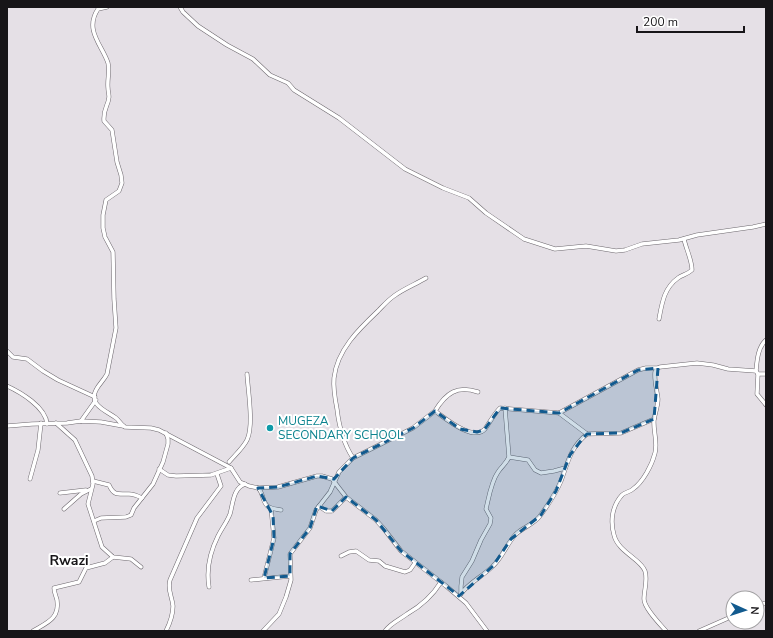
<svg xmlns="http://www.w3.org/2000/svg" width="773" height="638" viewBox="0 0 773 638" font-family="'Nunito Sans',sans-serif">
	<rect width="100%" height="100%" fill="#e5e0e6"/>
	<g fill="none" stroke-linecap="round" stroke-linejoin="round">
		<defs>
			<g id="minor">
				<path d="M107,7L98,9C84,30 102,45 108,63C110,71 107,80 108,88C108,91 109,94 109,97C108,107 103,108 104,121L112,130L117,162L121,175L122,183L119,191L106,200L103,215V228L105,237L113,252L114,299L116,328L107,374C104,380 99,384 96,390C88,405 107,411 116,418C119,420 120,424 125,427L151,428L159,430L231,468L240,482L249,486L258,488L278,487L317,476H322L332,479L346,497L376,520L384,529L401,551L446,586L466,603L487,631"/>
				<path d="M180,7L183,12L198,26L227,45L253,59L270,75L288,83L294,90L339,118L405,169L443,188L469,198L486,213L524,239L555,249L586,246L616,251L625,250L642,244L679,240L697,235L753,227L766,224"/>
				<path d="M659,319C662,303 664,288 678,278C682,275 688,274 692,270C692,260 686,249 684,239"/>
				<path d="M7,351L13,357L27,359L43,371L58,380L95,397"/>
				<path d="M756,371C757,360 758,347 766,340"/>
				<path d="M758,374L757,394L766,405"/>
				<path d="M7,386C20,392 46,407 47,424"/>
				<path d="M435,411C446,393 457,385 478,392"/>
				<path d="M559,413L638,370L646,368H658"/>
				<path d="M81,421L96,400"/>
				<path d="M56,423L75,440L92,476L93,484L88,504L102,547L113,557L131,559L141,567"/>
				<path d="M7,426L32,424L67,423L81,421L101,422L123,426"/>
				<path d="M509,457L528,460L535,470L541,473L554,471L565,468"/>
				<path d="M353,458C343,443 339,426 337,409C335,399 333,389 334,378C337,350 359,329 378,311C383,306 388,300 394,296C403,289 416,284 426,278"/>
				<path d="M229,462C235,455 243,448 247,440C254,426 248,390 247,374"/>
				<path d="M159,469L168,475L176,476L211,475L231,468"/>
				<path d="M30,479L38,450L41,423"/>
				<path d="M93,481L109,485C114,496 118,494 129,494C133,494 138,496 142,498"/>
				<path d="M258,488C264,493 262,504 269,507C272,509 277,509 281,510"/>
				<path d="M60,493L86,490"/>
				<path d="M319,506L326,511H332L346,497"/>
				<path d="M64,509L81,494L91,489"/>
				<path d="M94,521L101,518L126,517L131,515L134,508L153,484L163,462L168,444V439L166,433"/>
				<path d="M341,556L349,552L356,551L369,560L379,561L385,566L405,572L410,570L415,563"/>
				<path d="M264,578L274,538L271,508"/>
				<path d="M251,580L290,576"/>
				<path d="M209,587C206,569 210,552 218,536C222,528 227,522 230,514C233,504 233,488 245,484"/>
				<path d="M461,594V586L462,577L472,561L481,540L490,524L491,518L486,509C489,497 491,482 498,472C502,466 506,464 509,457L505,408"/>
				<path d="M459,596C468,583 482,577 493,566C503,557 507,543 516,534C524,527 534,524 540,516C548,505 556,493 561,481C568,462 570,448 587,434"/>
				<path d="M757,606L766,603"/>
				<path d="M33,631C46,623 60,619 57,600C56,596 54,592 54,588L79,582L86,568L105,563L113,557"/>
				<path d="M166,631C170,623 173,614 173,606C172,596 167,589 170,580L197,518L221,486L217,474"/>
				<path d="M263,631L279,614L286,597L291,580L290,554L310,528L316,510L330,492L339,472L353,458L413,428L435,411C445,418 473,442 485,429C490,422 494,414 500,408L559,413L587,434L621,433L654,419"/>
				<path d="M385,631C391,623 399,620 407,614C421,606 433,595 441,582"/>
				<path d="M666,631C660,624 644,608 644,599C644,590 648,580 645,571C641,559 618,552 614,535C610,521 612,506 622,495C625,492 630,492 633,489C643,482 652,465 655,453C658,442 653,431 654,420C655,413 658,406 658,399C657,390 654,381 655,372L658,368L660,367L697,363L713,365L728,369L756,371L758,374H766"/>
				<path d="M699,631L733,616"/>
			</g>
		</defs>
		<use href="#minor" stroke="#6d686e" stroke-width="4.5"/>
		<use href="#minor" stroke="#fff" stroke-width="3.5"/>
	</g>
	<path fill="#125a8e" fill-opacity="0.2" stroke="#125a8e" stroke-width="3" stroke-dasharray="8 5" stroke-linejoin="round" d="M658,368L654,419L621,433L587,434L583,438L570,455L556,491L541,515L511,539L493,566L459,596L401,551L376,520L346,497L332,511L317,506L310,528L290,554V576L264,578L274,538L273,516L258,488L278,487L317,476L334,479L353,458L413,428L435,411L460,429L477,432L484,430L500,408L559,413L638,370Z"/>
	<circle fill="#0f9aa8" stroke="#fff" stroke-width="1.5" cx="270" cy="428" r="4"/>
	<g text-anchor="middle" stroke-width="4" stroke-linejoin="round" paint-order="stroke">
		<g font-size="12" fill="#0d838f" stroke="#fff" text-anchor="start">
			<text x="278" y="425">MUGEZA<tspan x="278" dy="14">SECONDARY SCHOOL</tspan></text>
		</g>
		<g font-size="14" font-weight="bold" fill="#171518" stroke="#fff">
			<text x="69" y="565">Rwazi</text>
		</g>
	</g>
	<rect width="773" height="638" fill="none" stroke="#171518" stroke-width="16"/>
	<g transform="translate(745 610) rotate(93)"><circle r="19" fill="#ffffff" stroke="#a2a1a3"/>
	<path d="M0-3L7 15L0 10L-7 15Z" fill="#125a8e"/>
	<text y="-6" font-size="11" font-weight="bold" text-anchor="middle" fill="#171518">N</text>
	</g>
	<path d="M637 26v6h107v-6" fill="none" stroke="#171518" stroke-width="2"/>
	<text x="643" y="26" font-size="12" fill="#171518" stroke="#ffffff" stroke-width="3" paint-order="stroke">200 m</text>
</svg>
